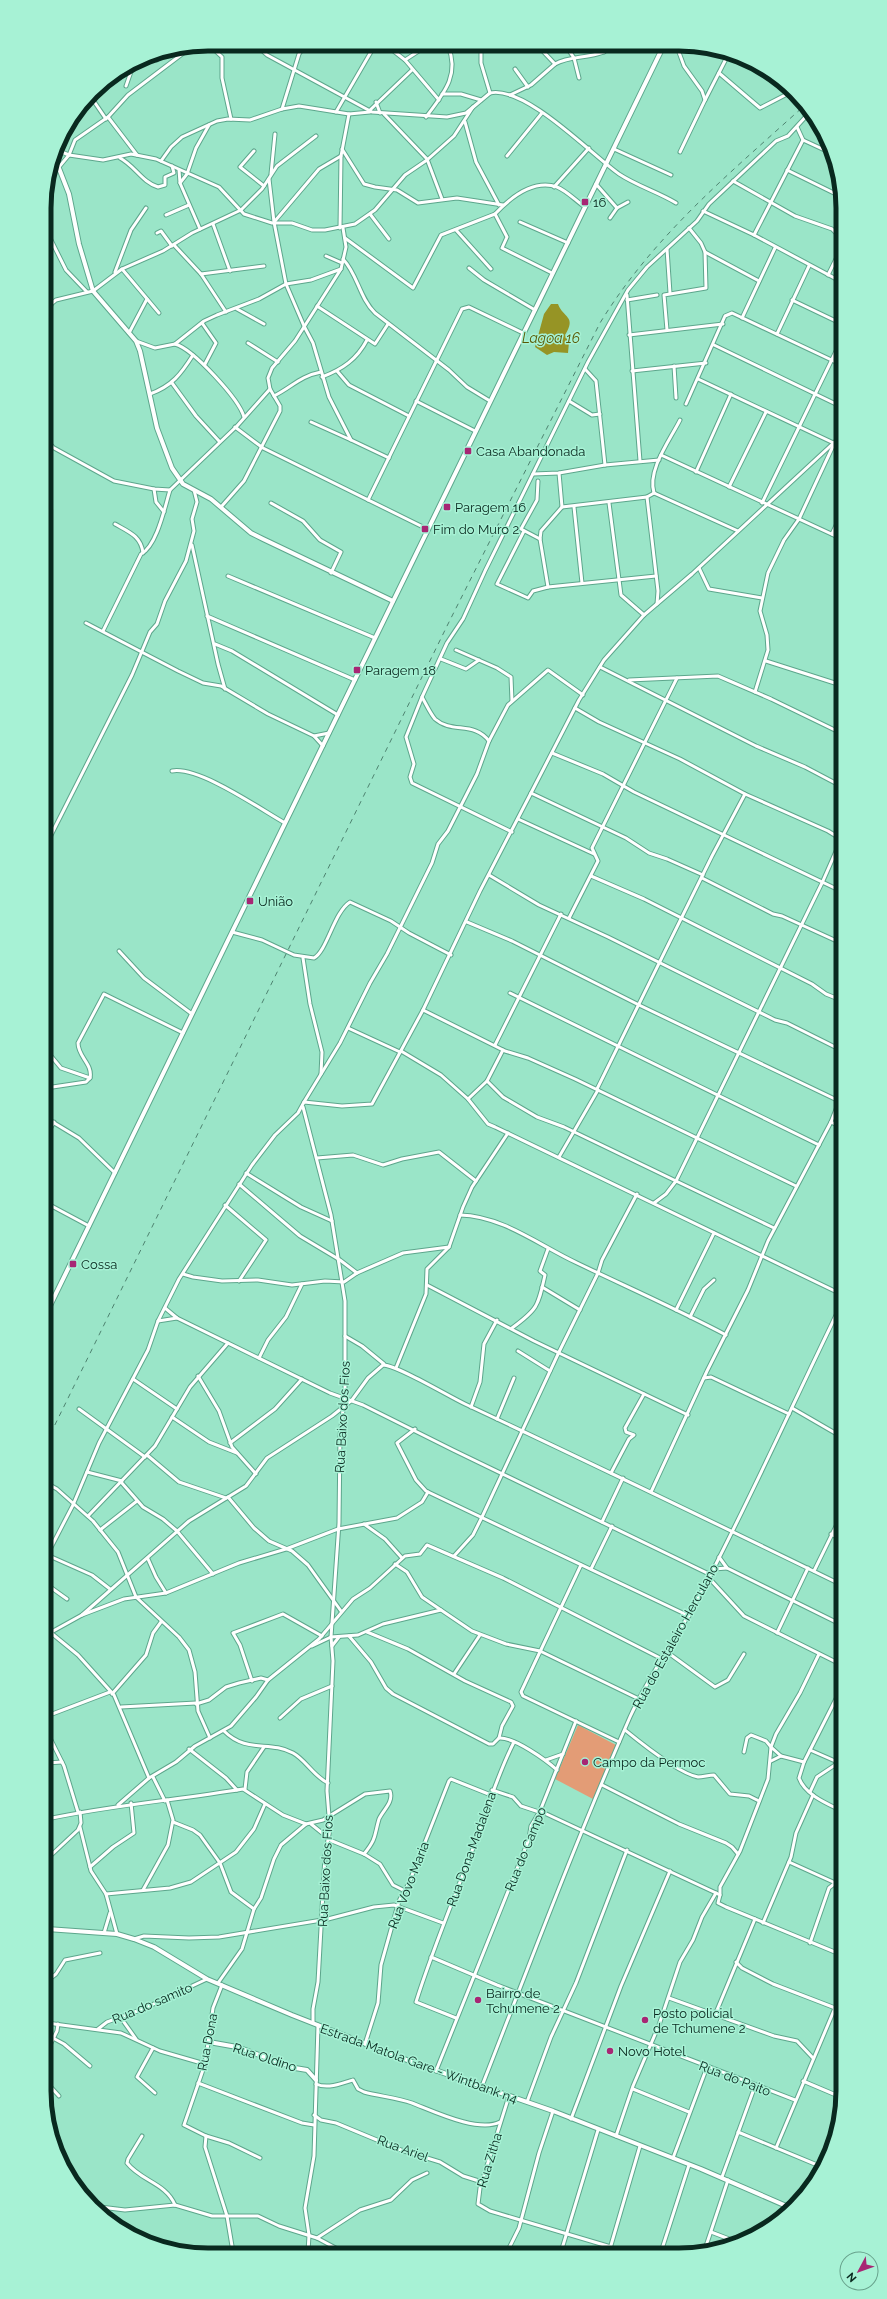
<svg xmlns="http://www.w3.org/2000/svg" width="887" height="2299" viewBox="0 0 887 2299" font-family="Raleway,sans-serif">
	<rect width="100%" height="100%" fill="#9ae5c8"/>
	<path fill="#e39c76" d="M578,1725L616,1745L593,1799L555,1779Z"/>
	<path fill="#969425" d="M551,304H558C563,318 577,316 565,335L569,342L568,353L554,352L547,355L535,347L544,314Z"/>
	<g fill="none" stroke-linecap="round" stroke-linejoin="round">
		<defs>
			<g id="minor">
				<path d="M208,44L222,57V78L231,119"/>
				<path d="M255,44L267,55L372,112L447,117L466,113L490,93C525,85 592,155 619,174C637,186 658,192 676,203"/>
				<path d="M386,45L405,60L439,100"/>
				<path d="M481,46V63L490,93"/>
				<path d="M538,46L555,64C572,54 595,60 612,47"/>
				<path d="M566,46L574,58L579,78"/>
				<path d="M599,46L604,52"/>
				<path d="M677,47L684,66L702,91L705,100L680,152"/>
				<path d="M149,56L157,60"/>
				<path d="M405,60L428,45"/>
				<path d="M761,68H762"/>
				<path d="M515,69L528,87"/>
				<path d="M719,73L760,108L793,91"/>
				<path d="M126,86L134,63"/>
				<path d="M94,92L106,82"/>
				<path d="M442,94H461L481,100"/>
				<path d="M510,95L531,85L555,64"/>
				<path d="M91,97L106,119"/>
				<path d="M705,100L729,53"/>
				<path d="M376,102L380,113"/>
				<path d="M282,109L299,54L305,45"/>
				<path d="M369,111L412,70"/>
				<path d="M336,112L375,45"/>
				<path d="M384,114L427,159L442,199"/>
				<path d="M108,117L137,155"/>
				<path d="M426,117C444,93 460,75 448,46"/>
				<path d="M465,122L476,162L499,205"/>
				<path d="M797,127L803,140L831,153"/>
				<path d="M342,149L364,184L375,187L397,190L418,203L457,198L503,205"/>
				<path d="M614,149L671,175"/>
				<path d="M57,150L69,155L103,160L131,154L156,159L219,187L244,214L272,223H292L312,230H325L355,224L375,210L405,175L427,160L454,136L473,107"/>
				<path d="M254,151L240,167L264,186"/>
				<path d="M507,156L542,113"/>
				<path d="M120,158C135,166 142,182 158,187L165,185V177L174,173L172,166"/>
				<path d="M161,161L171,147L182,137L217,121L228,119L250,120L282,109L299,106L349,114L370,112"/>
				<path d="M59,167L69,155L75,140L108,117L128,95L190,48"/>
				<path d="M179,170L180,183L200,229"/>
				<path d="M787,170L840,196"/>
				<path d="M51,173L58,165"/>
				<path d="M271,174L275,134"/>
				<path d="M269,179L274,222L286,284L304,326L313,343L329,397L351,440L389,458"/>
				<path d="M733,181L795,216L832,229L840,237"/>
				<path d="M180,183L187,174L196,148L209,125"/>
				<path d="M596,184L617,208L610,218"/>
				<path d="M554,187L589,148"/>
				<path d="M617,208L628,202"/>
				<path d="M703,211L754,235L840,281"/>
				<path d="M370,214L389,239"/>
				<path d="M166,215L189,205"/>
				<path d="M275,221L319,169L341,156"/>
				<path d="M520,222L568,243"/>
				<path d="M213,224L230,271"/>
				<path d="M44,226L66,270L87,292"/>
				<path d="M340,228L341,156L349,114"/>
				<path d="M689,228L701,243L705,252L759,281"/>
				<path d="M456,230L491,269"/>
				<path d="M157,233L161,231L172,246"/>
				<path d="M754,235L803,140"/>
				<path d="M345,238L413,288L441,235L495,214"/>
				<path d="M174,245L201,274L226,312"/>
				<path d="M667,249L670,293"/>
				<path d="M326,256L342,263"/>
				<path d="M343,259C358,275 359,297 375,313L449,370L467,387L490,401"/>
				<path d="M469,268L484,280L535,310"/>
				<path d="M122,269L159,313"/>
				<path d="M115,272L131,230L146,208"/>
				<path d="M552,273L502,248L507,237L495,214C510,198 533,179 557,187C567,191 576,201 585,207"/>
				<path d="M201,274L264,266"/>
				<path d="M828,275L840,251"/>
				<path d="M627,295L640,461"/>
				<path d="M627,300L657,295"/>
				<path d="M792,300L840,323"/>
				<path d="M45,301L51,305"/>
				<path d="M317,306L375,344L388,324"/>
				<path d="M237,309L264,324"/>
				<path d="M742,318L775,248"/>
				<path d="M45,319L51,304L56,300L93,291L122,269L163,251L192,233L241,210L262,189L277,166L316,136"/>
				<path d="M202,323L216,343L205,364"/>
				<path d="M667,330L664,295L706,288L705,252"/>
				<path d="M129,333L147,299"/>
				<path d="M777,334L809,266"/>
				<path d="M629,335L723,324"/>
				<path d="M136,341L155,348L175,344L204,321L217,315L259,299L286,284L311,280L341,269"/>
				<path d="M248,343L278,362"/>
				<path d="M175,344C193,349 239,399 244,417"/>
				<path d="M714,345L840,406"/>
				<path d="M674,366L676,398"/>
				<path d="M585,369L596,381L605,465"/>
				<path d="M337,371L349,385L409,416"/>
				<path d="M632,371L706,363"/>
				<path d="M322,377C343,369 357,359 367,340"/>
				<path d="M698,379L840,446"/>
				<path d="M172,383L196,416L219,441"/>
				<path d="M150,394C172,386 181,374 193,355"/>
				<path d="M274,396C292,387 300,376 321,372"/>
				<path d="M416,401L475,431"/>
				<path d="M569,401L592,415L600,414"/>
				<path d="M686,404L725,316L732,313L840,364"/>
				<path d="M311,422L351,440"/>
				<path d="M235,427L263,448L427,529"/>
				<path d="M45,443L114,481L154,489L170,490L237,426L270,389"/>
				<path d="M661,455L840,538"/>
				<path d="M45,459L52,446"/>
				<path d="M696,472L731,394"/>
				<path d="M533,474L559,473L605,465L659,460"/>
				<path d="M538,481L537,500L521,529L540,539"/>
				<path d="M729,487L766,412"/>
				<path d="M154,489L156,502L164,512"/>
				<path d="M654,493L647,497L658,591L657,604"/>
				<path d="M654,493L738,531"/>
				<path d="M654,493C647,470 670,440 680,420"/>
				<path d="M368,500L462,309L469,307L523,333"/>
				<path d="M271,503L303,521L320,540L341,552L331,573"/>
				<path d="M609,503L621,595L644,615"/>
				<path d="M762,503L840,343"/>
				<path d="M221,507L244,481L280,411V406L270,389L268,378L272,368L295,341L341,269L346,247L343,228"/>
				<path d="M562,507L647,497"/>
				<path d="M574,507L582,583"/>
				<path d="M115,524C129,532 141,536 143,553"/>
				<path d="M524,531L497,584L528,598L533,591L548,587L656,576"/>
				<path d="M832,534L840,517"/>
				<path d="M192,545L218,664L225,689"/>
				<path d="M699,568L709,589L762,598"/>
				<path d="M228,576L375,638"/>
				<path d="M548,587L540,539L541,531L562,507L559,473"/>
				<path d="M207,616L355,680"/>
				<path d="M86,623L178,671L203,683L221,686L268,714L314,736L323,746"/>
				<path d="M103,631L141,554C157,546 165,506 170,490"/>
				<path d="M215,644L232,651L338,715"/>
				<path d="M456,650L497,668L511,677L512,701"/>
				<path d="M441,659L466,669L479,660"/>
				<path d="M766,661L841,685"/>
				<path d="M600,667L756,746L805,767L841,786"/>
				<path d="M629,680L718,676L771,699L841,733"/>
				<path d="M755,692L768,650L767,635L760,611L768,573L784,540L799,519L834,444"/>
				<path d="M422,697L406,737L414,764L410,777L412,783L512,832"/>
				<path d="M575,708L599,722L680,759L745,794L828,831L841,839"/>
				<path d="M314,736L329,733"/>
				<path d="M489,741C474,721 452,734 435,719C430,713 426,704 422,697L447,643L463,619L485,571L588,362L628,290L647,267L697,221L709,204L776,141L788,136L810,112"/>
				<path d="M552,753L603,774L634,792L841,891"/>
				<path d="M172,771C199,766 260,809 285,823"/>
				<path d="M531,793L626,838L649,853L667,859L703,875"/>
				<path d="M518,819L594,854"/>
				<path d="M45,847L132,675L150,632L157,624L165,601L186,561L194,531L192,519L197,502L194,490"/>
				<path d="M489,875L539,905L608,937L775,1020L787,1023L841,1050"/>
				<path d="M591,876L644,899L812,984L826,994L841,1000"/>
				<path d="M702,878L773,914L782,916L841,943"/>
				<path d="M569,918L598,861L592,848L677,678"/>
				<path d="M467,922L512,941L639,1005L839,1101"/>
				<path d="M232,932L262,940L294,955L314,958C327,951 334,912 350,902L391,921L409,933L451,955"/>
				<path d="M119,951L144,978L192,1014"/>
				<path d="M303,958L310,1004L322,1052L321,1074"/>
				<path d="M510,993L819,1145"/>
				<path d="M423,1010L505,1051L528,1058L575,1079L796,1186"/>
				<path d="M348,1028L400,1052"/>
				<path d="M495,1045L561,914"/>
				<path d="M46,1050L61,1068L90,1078"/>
				<path d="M401,1051L441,1075L468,1099L488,1124L495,1127L841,1294"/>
				<path d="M487,1081L503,1097L537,1117L564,1127L676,1181L822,883L841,840"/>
				<path d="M46,1088L86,1082L90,1078C93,1064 78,1057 78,1043L104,994L183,1033"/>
				<path d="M597,1089L712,856L745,794"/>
				<path d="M468,1099L487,1081L503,1050"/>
				<path d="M304,1102L340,1043L370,983L387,954L432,863L438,844L448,831L477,774L489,741L508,705L548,670L583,695"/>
				<path d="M303,1107L331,1215L345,1301V1393L340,1436L339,1523L331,1637L333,1661L327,1791L330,1829L325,1856L318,1982L313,2009V2023"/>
				<path d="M46,1118L79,1138L115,1173"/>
				<path d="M831,1122L841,1127"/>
				<path d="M46,1136L54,1122"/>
				<path d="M559,1157L598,1090"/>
				<path d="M317,1158L353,1155L383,1165L402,1159L439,1152L476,1181"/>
				<path d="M246,1173L301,1207L332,1221"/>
				<path d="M239,1184L300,1236L340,1260L357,1273"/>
				<path d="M46,1203L89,1226"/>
				<path d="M654,1203L666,1194L676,1181L774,1228"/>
				<path d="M225,1205L266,1240L239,1281"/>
				<path d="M460,1215C503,1216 540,1246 577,1263C627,1287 677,1309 726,1335"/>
				<path d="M183,1274L193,1277L222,1281L258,1280L292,1285L325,1281L344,1282L357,1273L403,1253L449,1247"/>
				<path d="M427,1285L534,1341L688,1415"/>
				<path d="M542,1287L580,1310"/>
				<path d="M165,1308L177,1318L330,1393L363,1405L453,1450L711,1575"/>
				<path d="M676,1310L714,1233"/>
				<path d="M690,1317L704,1289L714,1280"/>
				<path d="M158,1321L177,1318"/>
				<path d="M512,1328C538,1309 538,1306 545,1275L540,1271L548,1249"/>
				<path d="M345,1336L362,1346L384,1364"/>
				<path d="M518,1351L550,1371"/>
				<path d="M259,1358L268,1340L286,1317L302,1284"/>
				<path d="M396,1368L426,1294L427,1269L449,1247L463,1207L472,1187L508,1133"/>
				<path d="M198,1376L219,1411L232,1447L256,1474"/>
				<path d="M704,1378L711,1377L789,1414"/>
				<path d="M133,1379L177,1409"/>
				<path d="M471,1407L480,1382L484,1344L497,1320"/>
				<path d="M792,1408L842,1437"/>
				<path d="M79,1409L145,1457"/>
				<path d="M172,1417L209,1442L237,1453"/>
				<path d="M497,1419L514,1378"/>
				<path d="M415,1429L397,1443L416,1480L426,1491L689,1616"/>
				<path d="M230,1443L275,1409L302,1379"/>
				<path d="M147,1455L179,1482L226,1498"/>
				<path d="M87,1472L122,1481"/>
				<path d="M611,1473L629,1439L634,1435L626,1432L625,1428L644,1394"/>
				<path d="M121,1482L143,1507L163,1519L177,1531L213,1574"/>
				<path d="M46,1483L57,1489L93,1521L118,1552L136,1597L179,1637L189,1650L195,1672L198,1711L210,1738"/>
				<path d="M651,1492L707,1371L748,1290L768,1241L831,1122L841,1097"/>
				<path d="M228,1497L254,1528L269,1541L292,1551L308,1565L341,1611"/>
				<path d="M88,1516L155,1446L190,1387L228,1343"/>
				<path d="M602,1522L623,1478"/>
				<path d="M364,1524L385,1539L402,1558"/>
				<path d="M100,1530L137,1501"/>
				<path d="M831,1534L842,1540"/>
				<path d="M47,1555L92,1575L110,1589"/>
				<path d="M454,1556L473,1535L482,1517L559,1352L598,1273L602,1260L637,1194"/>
				<path d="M46,1557L73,1505L99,1443L148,1350L158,1321L179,1279L252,1165L275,1135L298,1113L304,1102L342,1106L372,1104L423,1010L480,891L531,793L579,700L604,660L644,615L692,574L840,437"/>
				<path d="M719,1557L727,1568L842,1625"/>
				<path d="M148,1559L156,1577L166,1593"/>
				<path d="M395,1564L407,1572L422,1597L441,1610"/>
				<path d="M581,1565L521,1692L523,1696L619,1742"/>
				<path d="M591,1569L612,1526"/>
				<path d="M714,1569L727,1568"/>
				<path d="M814,1571L842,1514"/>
				<path d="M709,1578L744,1616L842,1665"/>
				<path d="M46,1584L67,1599"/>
				<path d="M82,1615L124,1599L166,1593L239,1563L286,1549L338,1529L397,1518L422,1502L428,1492"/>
				<path d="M50,1632L78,1655L114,1695L149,1778"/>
				<path d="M367,1632L408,1649L465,1681L511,1702L513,1706L502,1726L499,1738"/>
				<path d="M777,1633L808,1568"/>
				<path d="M46,1635L82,1615L189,1521L246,1486L267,1458L332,1416L352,1400L368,1378L383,1365C397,1365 448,1396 465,1404C591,1463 717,1524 842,1585"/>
				<path d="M349,1636L371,1662L386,1688L393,1694L489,1744H493L499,1738C514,1737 546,1760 557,1770"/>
				<path d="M312,1646L331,1637L358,1635L383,1624L441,1610L472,1631L506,1644L540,1651L639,1699"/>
				<path d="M332,1646L339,1637"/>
				<path d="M667,1652L715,1687L728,1680L744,1654"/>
				<path d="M454,1674L480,1635"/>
				<path d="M252,1681L240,1645L233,1633L283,1614L322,1636"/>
				<path d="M112,1694L146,1655L153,1633L161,1622"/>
				<path d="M196,1704L209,1700L226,1687L239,1683L261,1678L268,1680"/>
				<path d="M121,1707L196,1703"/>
				<path d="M47,1716L110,1692"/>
				<path d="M280,1718L301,1699L332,1686"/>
				<path d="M625,1730C641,1743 679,1774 698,1777C703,1777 709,1775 714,1775L730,1794L749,1796L759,1801"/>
				<path d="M224,1731C247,1754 269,1740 293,1753C306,1760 313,1776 328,1783"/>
				<path d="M47,1732L64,1766L78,1812"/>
				<path d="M189,1749L226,1778L237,1790"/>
				<path d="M810,1750L842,1764"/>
				<path d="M744,1752L747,1738L751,1735L766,1741L771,1747L776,1734L800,1693L819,1654"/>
				<path d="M546,1760L563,1754"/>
				<path d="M771,1761L781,1756L804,1762L799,1778C805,1795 828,1804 842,1811"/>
				<path d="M804,1762L842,1687"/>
				<path d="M47,1763L62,1762"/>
				<path d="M153,1777L165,1801"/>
				<path d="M602,1785L679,1824L726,1843L732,1847L738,1854"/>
				<path d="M245,1789L247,1772L264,1747"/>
				<path d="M492,1790L513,1797L521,1806L539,1812"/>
				<path d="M810,1792L817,1777L838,1763"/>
				<path d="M118,1805L149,1778L176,1762L195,1746L231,1726L256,1697L268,1680L319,1639L353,1599L370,1588L405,1556L420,1554L427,1545L503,1578L662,1659"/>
				<path d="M540,1811L716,1893L720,1895L718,1903L726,1907L842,1955"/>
				<path d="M47,1819C112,1805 177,1800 243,1789L283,1815L306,1824L323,1820L365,1794L390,1791C394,1802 383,1810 379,1819C374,1836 377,1838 364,1854"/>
				<path d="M173,1822L193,1830L200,1835L220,1863L231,1892L254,1909"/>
				<path d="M311,1824L332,1841L364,1854L380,1864L393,1885L405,1891"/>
				<path d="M80,1827L91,1871L106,1894L117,1934"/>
				<path d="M47,1859L78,1830L81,1823L80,1812"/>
				<path d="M789,1862L842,1886"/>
				<path d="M90,1867L113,1847L134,1833L131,1803"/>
				<path d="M143,1890L168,1845L173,1820L167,1800"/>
				<path d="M106,1894L170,1888L191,1882L236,1852L254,1829L265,1804"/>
				<path d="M720,1895V1887L740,1851L768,1779L771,1747L781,1756"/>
				<path d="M763,1923L791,1857L796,1833L813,1795"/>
				<path d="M104,1933L110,1913"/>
				<path d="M134,1939L144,1936L189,1938L219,1937L328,1919L374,1907L394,1905L443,1923"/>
				<path d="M810,1943L829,1888L839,1880L842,1873"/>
				<path d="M431,1957L497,1985L795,2100"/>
				<path d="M736,1962L742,1968L773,1984L843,2011"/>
				<path d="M47,1981L56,1974L65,1960L100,1953"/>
				<path d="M218,1983L242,1949L254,1909L261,1898L274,1859L281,1845L306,1824"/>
				<path d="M222,1985L213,2008L205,2064L184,2125L206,2136L229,2143L260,2158"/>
				<path d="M669,1998L774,2036L797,2041L813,2058"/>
				<path d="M715,2015L755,1919"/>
				<path d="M121,2018L136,2039"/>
				<path d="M456,2018L416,2002C432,1951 453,1901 472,1851C486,1814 496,1777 514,1742"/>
				<path d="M47,2023L121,2033L160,2051L205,2064"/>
				<path d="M98,2029L107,2022L143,2009L207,1979"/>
				<path d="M53,2038L64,2044L90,2066"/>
				<path d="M365,2044L378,2003L381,1965L399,1901L409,1883L449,1781L451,1779L491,1795"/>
				<path d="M153,2048L137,2077L155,2093"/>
				<path d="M47,2051L57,2031L58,2024"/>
				<path d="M436,2071L529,1839L531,1826L540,1811L576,1721"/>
				<path d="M803,2081L843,2098"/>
				<path d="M47,2083L59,2096"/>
				<path d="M198,2083L302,2123L314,2125"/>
				<path d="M316,2084C327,2089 341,2084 353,2080L358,2089L364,2092C379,2096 397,2098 412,2103C433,2111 478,2133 500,2122"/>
				<path d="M482,2086C530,1963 577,1838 630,1717C650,1673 679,1635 701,1593C751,1498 794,1401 841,1305"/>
				<path d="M633,2089L689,2112"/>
				<path d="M509,2096L480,2188L478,2204L490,2211L611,2247"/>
				<path d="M527,2102L551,2037L576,1983L627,1850"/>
				<path d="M314,2115L321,2120L336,2123L401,2150L440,2162L463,2176L482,2182"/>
				<path d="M571,2119L621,1986L670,1871"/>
				<path d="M738,2132L822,2167"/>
				<path d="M142,2136L128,2159L127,2163C141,2181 166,2183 175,2205"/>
				<path d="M206,2136L205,2147L227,2216L233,2252"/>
				<path d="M616,2136L633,2086L659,2025L680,1962L693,1940L702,1917L716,1893"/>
				<path d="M776,2148L835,2008"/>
				<path d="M673,2158L707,2067"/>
				<path d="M828,2158L832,2147"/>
				<path d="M722,2177L755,2086"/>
				<path d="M92,2206L125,2210L175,2205L212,2216H258L279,2226L317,2238L343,2252"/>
				<path d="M711,2232L737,2242"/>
				<path d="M317,2238L360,2210L391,2200L412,2180L427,2173"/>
				<path d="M308,2252L309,2235L305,2208L314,2156L318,2025"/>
				<path d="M507,2252L519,2228L539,2153L553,2111"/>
				<path d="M561,2252L598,2130"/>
				<path d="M609,2252L640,2146"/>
				<path d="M661,2252L689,2165"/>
				<path d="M704,2252L728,2180"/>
			</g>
			<g id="tertiary">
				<path d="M55,158L69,194L79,244L93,291L136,341L140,351L157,428L172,468L183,484L211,499L251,533L263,539L393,601"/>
				<path d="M46,1314L663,47"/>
				<path d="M47,1929L117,1934L134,1939L154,1947L207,1979L292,2015L412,2062L553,2111L701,2169L791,2208"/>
				<path d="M209,2042L237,2047L295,2068L307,2070L316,2080"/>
			</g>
		</defs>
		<use href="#minor" stroke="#5da68c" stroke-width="5"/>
		<use href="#tertiary" stroke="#5da68c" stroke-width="6"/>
		<use href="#minor" stroke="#fff" stroke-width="3"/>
		<use href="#tertiary" stroke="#fff" stroke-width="4"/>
		<path stroke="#4e8370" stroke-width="1" stroke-dasharray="5 5" stroke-linecap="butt" d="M46,1443L448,624L600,323C654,235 729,174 805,105"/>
	</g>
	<g fill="#a72674" stroke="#a7f2d5" stroke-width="1.5">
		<rect x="581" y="198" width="8" height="8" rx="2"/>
		<rect x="464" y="447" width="8" height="8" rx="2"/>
		<rect x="443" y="503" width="8" height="8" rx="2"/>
		<rect x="421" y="525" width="8" height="8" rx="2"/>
		<rect x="353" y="666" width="8" height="8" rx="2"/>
		<rect x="246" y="897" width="8" height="8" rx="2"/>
		<rect x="69" y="1260" width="8" height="8" rx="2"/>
		<circle cx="585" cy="1762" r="4"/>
		<circle cx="478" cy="2000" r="4"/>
		<circle cx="645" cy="2020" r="4"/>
		<circle cx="610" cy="2051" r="4"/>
	</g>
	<g text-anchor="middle" stroke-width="3" stroke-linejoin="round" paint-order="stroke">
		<g font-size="13" fill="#09291f" stroke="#a7f2d5" text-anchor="start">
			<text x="593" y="207">16</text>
			<text x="476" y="456">Casa Abandonada</text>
			<text x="455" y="512">Paragem 16</text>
			<text x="433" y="534">Fim do Muro 2</text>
			<text x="365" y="675">Paragem 18</text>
			<text x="258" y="906">União</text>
			<text x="81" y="1269">Cossa</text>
			<text x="593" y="1767">Campo da Permoc</text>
			<text x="486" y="1998">Bairro de<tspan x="486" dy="15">Tchumene 2</tspan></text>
			<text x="653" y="2018">Posto policial<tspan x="653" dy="15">de Tchumene 2</tspan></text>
			<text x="618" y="2056">Novo Hotel</text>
		</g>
		<g font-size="13" fill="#09291f" stroke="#a7f2d5">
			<text transform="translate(342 1417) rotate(-87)" y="5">Rua Baixo dos Fios</text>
			<text transform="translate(675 1636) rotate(-61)" y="5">Rua do Estaleiro Herculano</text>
			<text transform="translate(471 1849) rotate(-70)" y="5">Rua Dona Madalena</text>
			<text transform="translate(525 1849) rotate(-68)" y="5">Rua do Campo</text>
			<text transform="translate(325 1871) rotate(-87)" y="5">Rua Baixo dos Fios</text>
			<text transform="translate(408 1885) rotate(-69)" y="5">Rua Vovo Maria</text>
			<text transform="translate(152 2003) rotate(-23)" y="5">Rua do samito</text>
			<text transform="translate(207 2042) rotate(-79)" y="5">Rua Dona</text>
			<text transform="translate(265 2057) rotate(18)" y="5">Rua Oldino</text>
			<text transform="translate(419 2063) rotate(20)" y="5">Estrada Matola Gare - Wintbank n4</text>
			<text transform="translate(735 2078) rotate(21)" y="5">Rua do Paito</text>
			<text transform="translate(403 2148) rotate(20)" y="5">Rua Ariel</text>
			<text transform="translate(489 2160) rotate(-73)" y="5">Rua Zitha</text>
		</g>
		<g font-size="14" font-style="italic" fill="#595804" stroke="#a7f2d5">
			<text x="551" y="343">Lagoa 16</text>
		</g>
	</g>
	<path d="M0 0H887V2299H0ZM208 51H679A157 157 0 0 1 836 208V2091A157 157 0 0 1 679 2248H208A157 157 0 0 1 51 2091V208A157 157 0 0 1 208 51Z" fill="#a7f2d5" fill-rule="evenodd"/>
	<path fill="none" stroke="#09291f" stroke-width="5" d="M208 51H679A157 157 0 0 1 836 208V2091A157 157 0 0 1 679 2248H208A157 157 0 0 1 51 2091V208A157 157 0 0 1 208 51Z"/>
	<g transform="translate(859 2271) rotate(229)"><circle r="19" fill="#a7f2d5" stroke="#68a28c"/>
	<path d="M0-3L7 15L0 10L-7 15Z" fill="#a72674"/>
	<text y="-6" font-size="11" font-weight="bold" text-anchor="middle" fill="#09291f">N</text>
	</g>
</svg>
